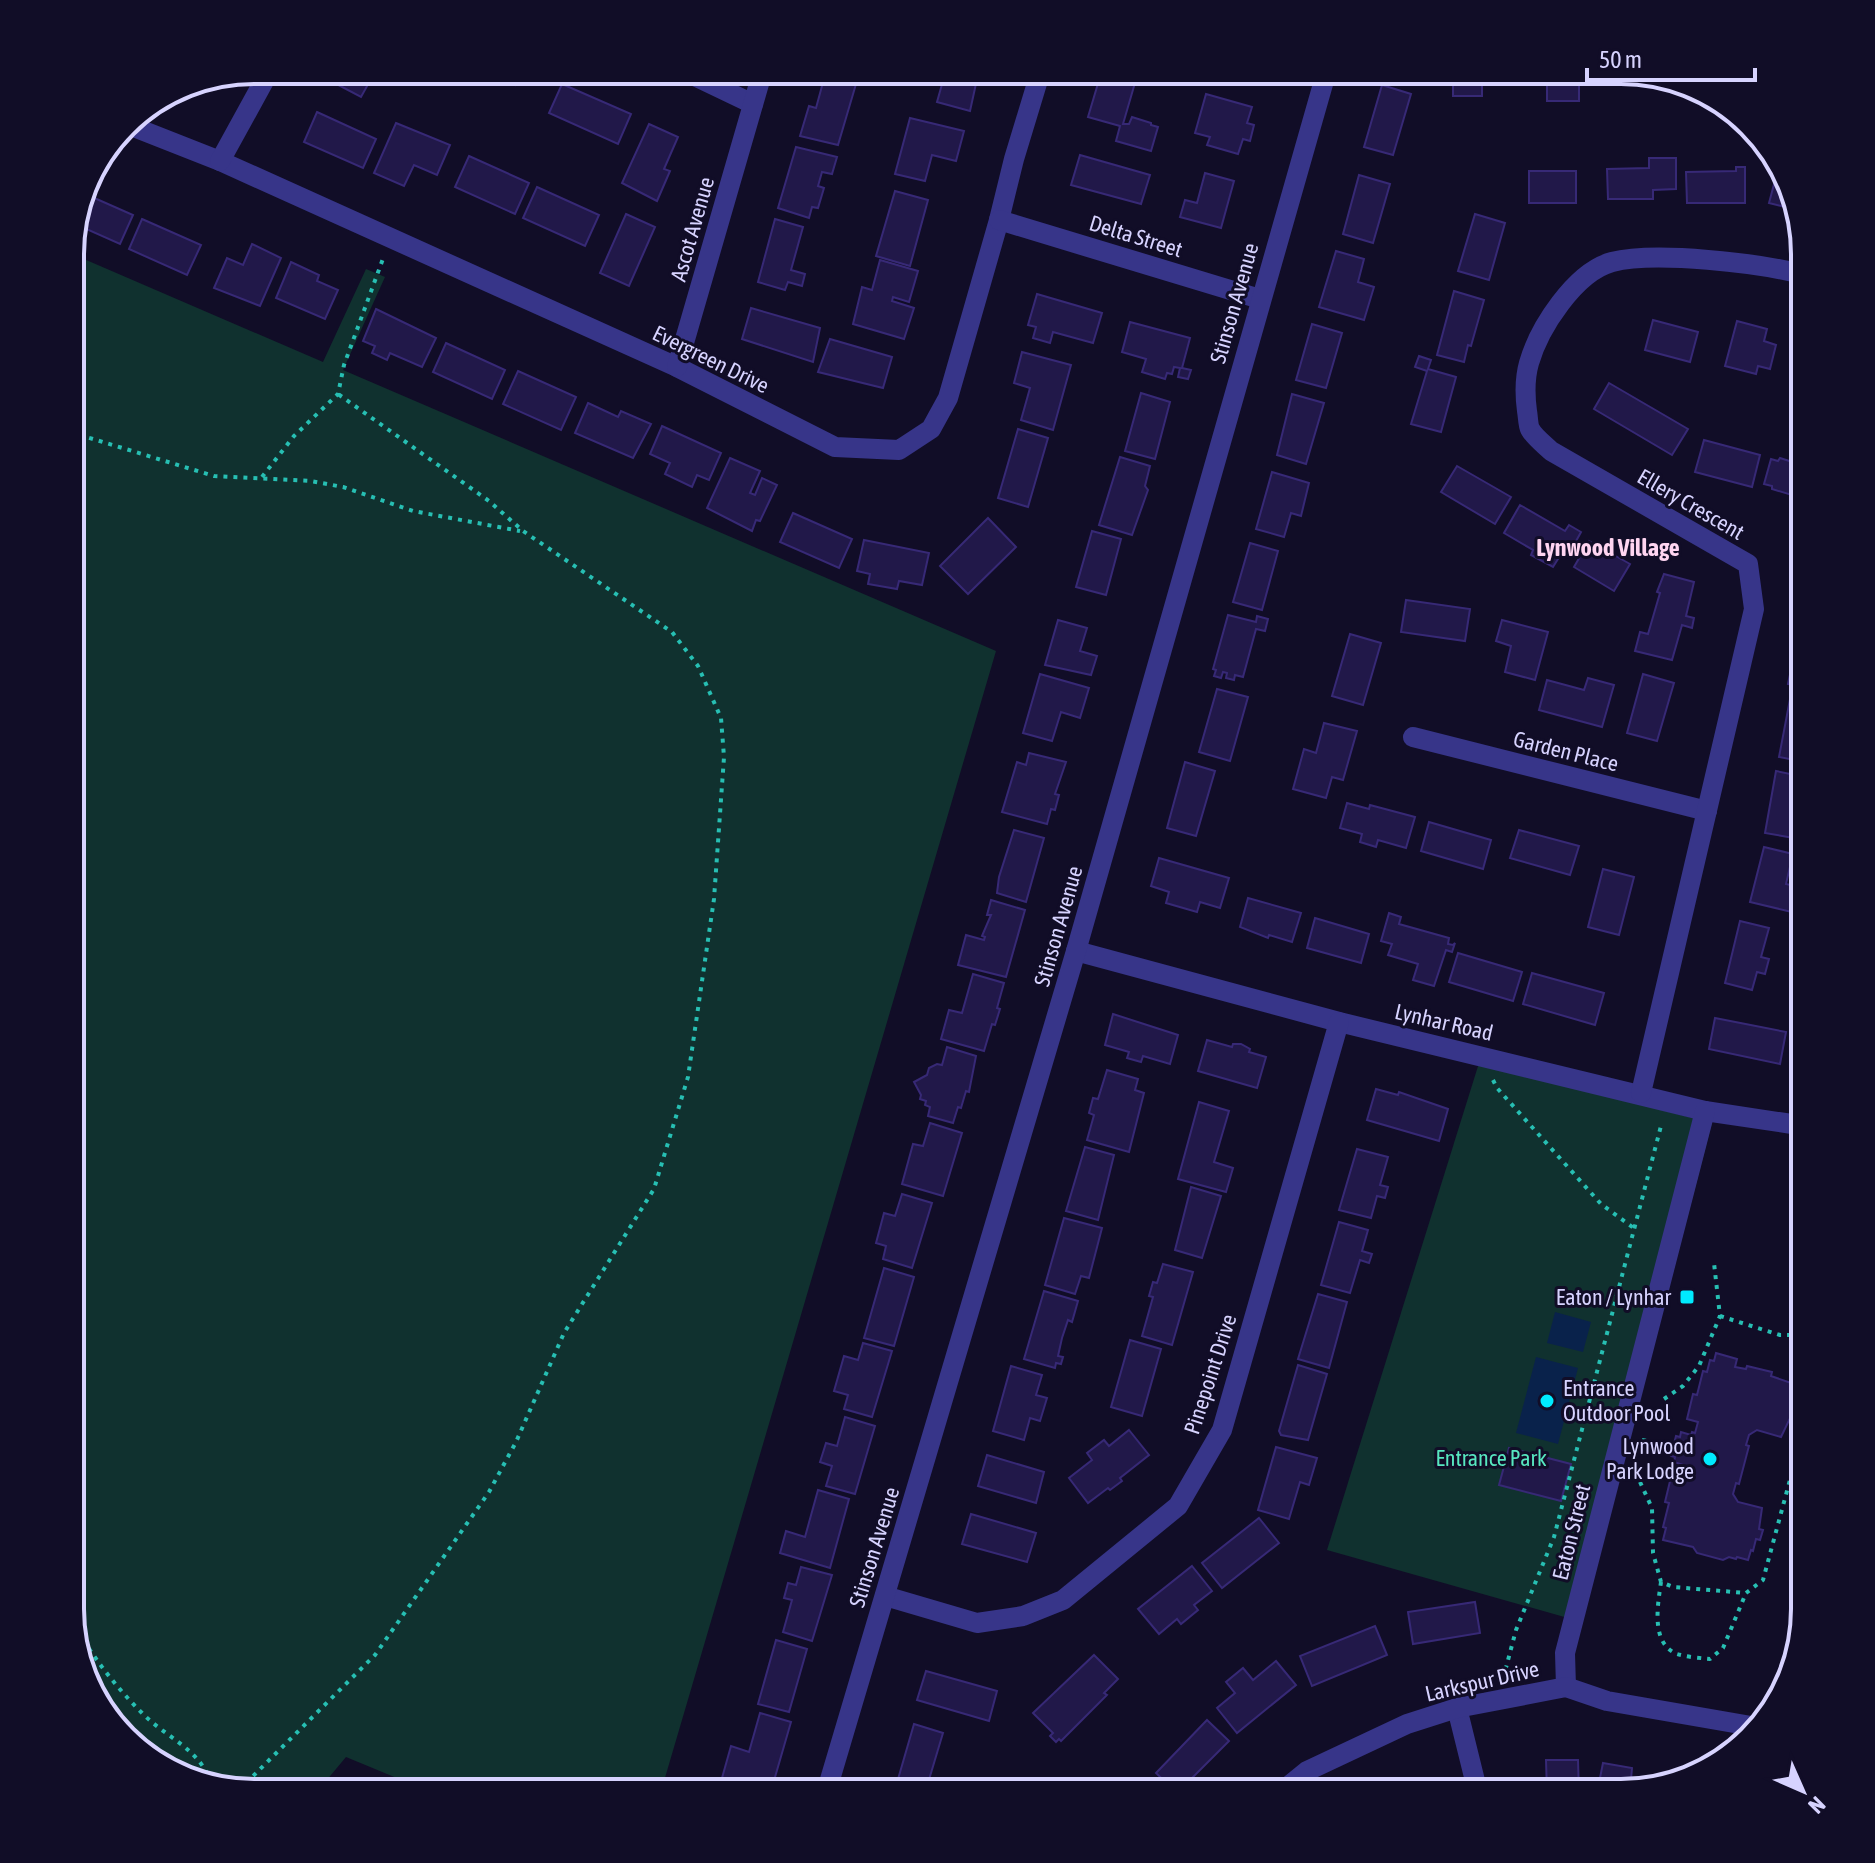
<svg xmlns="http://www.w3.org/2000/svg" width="1875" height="1863" viewBox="0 0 1875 1863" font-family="'Asap Condensed',sans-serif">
	<rect width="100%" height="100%" fill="#110d27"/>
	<g fill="#10312f">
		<path d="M70,253L323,362L366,269L385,277L343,370L996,651L662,1788L664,1793H433L346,1757L316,1793H254L183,1779L116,1731L84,1679L70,1610Z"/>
		<path d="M1479,1063L1712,1123L1582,1622L1327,1550Z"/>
	</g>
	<g fill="#09224b">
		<path d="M1555,1312L1591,1322L1583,1352L1547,1343Z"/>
		<path d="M1536,1357L1578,1368L1558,1444L1516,1433Z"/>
	</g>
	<g fill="#211849" stroke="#372976" stroke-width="2">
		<path d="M332,70H376L361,97L327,79Z"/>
		<path d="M513,70H546L548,77L516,85Z"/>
		<path d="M946,70H979L970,111L937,102Z"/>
		<path d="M1102,70H1118L1137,76L1123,124H1129L1132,117L1151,123V125L1158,127L1151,151L1116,141L1120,126L1088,117Z"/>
		<path d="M1235,70H1267L1264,79Z"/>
		<path d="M1436,70H1505V77L1497,78V83H1491L1490,77H1482V96H1453V78H1436Z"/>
		<rect x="1547" y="70" width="32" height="31"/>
		<path d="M1589,70H1633L1638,72V76L1589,77Z"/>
		<path d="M825,75L856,84L838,145L800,136L809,106L816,108Z"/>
		<path d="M562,84L631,114L618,144L549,113Z"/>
		<path d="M1382,85L1411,94L1393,155L1364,147Z"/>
		<path d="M1206,94L1252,107L1247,123L1254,125L1250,141L1243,139L1238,154L1207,145L1210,137L1195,133Z"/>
		<path d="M317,112L376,139L363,168L304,142Z"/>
		<path d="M910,118L964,131L956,161L932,155L925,181L895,174Z"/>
		<path d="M396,123L450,145L437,175L414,165L404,186L374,173Z"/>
		<path d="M649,124L678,137L664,169L670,171L657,201L622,183Z"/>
		<path d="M796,147L837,157L832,174L822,172L818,186L824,188L818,208L812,207L809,218L778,208Z"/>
		<path d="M1080,155L1150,175L1141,204L1071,185Z"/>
		<path d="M469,156L529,183L515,214L455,187Z"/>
		<path d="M1649,158H1676V189L1653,190V199H1608L1607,169L1649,168Z"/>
		<path d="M1736,167H1745V203H1687L1686,172L1736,171Z"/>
		<rect x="1529" y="171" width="47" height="32"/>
		<path d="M1205,173L1234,181L1221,228L1180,217L1185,200L1197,203Z"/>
		<path d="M1777,173L1786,175L1791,184L1797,210L1769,203Z"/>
		<path d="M1359,175L1390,184L1373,243L1343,234Z"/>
		<path d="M537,187L599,215L585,246L523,218Z"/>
		<path d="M895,191L928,200L910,266L876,256Z"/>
		<path d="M83,193L133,215L120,244L75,224Z"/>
		<path d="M626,214L655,227L629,286L600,273Z"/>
		<path d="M1475,214L1505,223L1489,280L1458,271Z"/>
		<path d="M142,219L201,245L187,275L129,249Z"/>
		<path d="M775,219L803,227L791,270L805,274L802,286L788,282L785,290L758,282Z"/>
		<path d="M252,244L281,258L260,306L214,288L227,258L243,265Z"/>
		<path d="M1336,251L1364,259L1358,282L1374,287L1364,320L1319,307Z"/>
		<path d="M880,260L918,271L909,302L893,297L892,301L914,308L904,339L853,324L862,287L872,290Z"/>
		<path d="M291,262L319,275L317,281L338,290L325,319L276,298Z"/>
		<path d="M1454,291L1484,300L1471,346L1468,345L1464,362L1437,355Z"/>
		<path d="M1037,294L1102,313L1093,343L1053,332L1050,343L1033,338L1036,327L1028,325Z"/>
		<path d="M751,308L820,328L813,362L742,339Z"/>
		<path d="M376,309L436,338L422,367L390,353L387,360L372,353L375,346L363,341Z"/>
		<path d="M1653,320L1698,332L1690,362L1645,350Z"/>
		<path d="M1737,321L1767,329L1764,341L1776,345L1770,369L1758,366L1756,374L1725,366Z"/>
		<path d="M1130,322L1190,338L1182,368L1191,370L1188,379L1178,377L1180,368L1174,367L1172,374L1167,373L1165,379L1142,372L1146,359L1122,352Z"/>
		<path d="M1312,324L1342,333L1326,388L1296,380Z"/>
		<path d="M830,339L892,357L883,388L818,372Z"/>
		<path d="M446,343L505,370L492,399L433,372Z"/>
		<path d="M1799,346L1805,348V381L1791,377Z"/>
		<path d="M1022,352L1071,365L1053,430L1021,420L1030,388L1014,383Z"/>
		<path d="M1419,356L1431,360L1428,369L1456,377L1441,432L1411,424L1427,371L1415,367Z"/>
		<path d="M518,371L576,397L561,430L503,404Z"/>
		<path d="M1609,383L1688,429L1672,455L1594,409Z"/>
		<path d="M1141,393L1170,402L1155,459L1125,451Z"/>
		<path d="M1292,394L1324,403L1306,464L1277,455Z"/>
		<path d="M588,403L618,417L621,411L651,424L633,458L575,433Z"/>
		<path d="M662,426L721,453L709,480L697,475L692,487L665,474L670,463L650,454Z"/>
		<path d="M1018,429L1048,438L1028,507L998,498Z"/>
		<path d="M1704,440L1760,455L1752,487L1695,472Z"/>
		<path d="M1120,457L1150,466L1145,486L1148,490L1132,535L1099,525Z"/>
		<path d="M730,458L760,471L750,493L755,495L762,478L777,485L760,521L756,520L752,531L707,508Z"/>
		<path d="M1780,458L1805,466V499L1772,489V486L1764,484L1771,459L1778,461Z"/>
		<path d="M1457,466L1511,497L1495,524L1441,492Z"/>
		<path d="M1272,472L1309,483L1301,516L1291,513L1284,537L1256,529Z"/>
		<path d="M1520,505L1565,531L1569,525L1581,532L1569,554L1563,551L1553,567L1531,555L1533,550L1504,533Z"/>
		<path d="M793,513L852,539L839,568L780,542Z"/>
		<path d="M988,518L1016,547L968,594L940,566Z"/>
		<path d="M1092,531L1121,539L1106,595L1076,587Z"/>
		<path d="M864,540L929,553L922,585L899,581L897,589L868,584L870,574L857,571Z"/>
		<path d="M1589,541L1630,564L1614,591L1574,567Z"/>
		<path d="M1250,543L1278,551L1262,610L1233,602Z"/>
		<path d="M1664,574L1694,582L1686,616L1694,618L1692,628L1682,625L1672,660L1635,651L1640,632L1648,634L1660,593L1657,592Z"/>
		<path d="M1406,600L1470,609L1465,641L1401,632Z"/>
		<path d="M1228,615L1256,622L1257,616L1268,619L1265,631L1256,629L1243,677L1235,675L1234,680L1226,678L1227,673L1223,672L1221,678L1214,676L1216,670L1213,669Z"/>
		<path d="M1058,620L1087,628L1080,651L1097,656L1091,675L1045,665Z"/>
		<path d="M1502,620L1548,632L1535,680L1505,672L1511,646L1496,641Z"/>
		<path d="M1350,634L1381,643L1363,705L1332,696Z"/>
		<path d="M1805,635V687L1788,684L1792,665L1799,667Z"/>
		<path d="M1040,674L1089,688L1080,718L1061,712L1052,741L1023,733Z"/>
		<path d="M1643,674L1674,683L1657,741L1627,733Z"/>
		<path d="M1588,678L1614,685L1602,727L1539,710L1547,680L1584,690Z"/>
		<path d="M1217,689L1248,697L1230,761L1199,752Z"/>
		<path d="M1790,699L1805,701V762L1779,757Z"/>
		<path d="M1324,723L1357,731L1343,780L1332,777L1326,798L1293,789L1304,749L1316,753Z"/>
		<path d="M1029,753L1066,762L1055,794L1059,795L1055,810L1051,809L1047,824L1002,812L1017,762L1026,765Z"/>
		<path d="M1185,762L1215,771L1196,836L1167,828Z"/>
		<path d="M1776,771L1805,777L1794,838L1765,833Z"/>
		<path d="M1347,803L1369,809L1370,805L1415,817L1406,848L1378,840L1376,847L1360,842L1362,834L1340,828Z"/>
		<path d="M1429,822L1491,840L1483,869L1421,851Z"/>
		<path d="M1014,830L1044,838L1026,902L997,893L999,877Z"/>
		<path d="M1519,830L1579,846L1570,875L1510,858Z"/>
		<path d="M1764,847L1793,854L1786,884L1799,887L1792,912L1750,902Z"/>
		<path d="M1159,858L1229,878L1220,908L1200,902L1197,912L1166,903L1169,892L1151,886Z"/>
		<path d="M1603,869L1634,877L1619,935L1588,927Z"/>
		<path d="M1248,898L1301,913L1292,942L1269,935L1268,938L1240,927Z"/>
		<path d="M991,900L1025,910L1006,977L958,965L966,935L984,940L985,937L982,936L991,915H987Z"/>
		<path d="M1389,913L1401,917L1399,924L1449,938L1448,944L1453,945L1455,943L1452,952L1446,950L1434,986L1413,980L1418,964L1388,955L1392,944L1381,941Z"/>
		<path d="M1315,918L1369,934L1361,963L1307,948Z"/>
		<path d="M1740,921L1769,928L1761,957L1769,959L1765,974L1757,972L1752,990L1725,983Z"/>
		<path d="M1458,953L1522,972L1513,1001L1449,982Z"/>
		<path d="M1532,973L1604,993L1595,1025L1523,1004Z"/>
		<path d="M973,974L1004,983L997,1008L1000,1009L995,1025L992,1024L984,1051L941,1039L949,1010L962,1013Z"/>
		<path d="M1113,1014L1178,1035L1170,1064L1143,1056L1141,1062L1127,1058L1129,1052L1105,1045Z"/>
		<path d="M1715,1018L1786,1032L1780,1064L1709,1049Z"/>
		<path d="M1805,1020V1061L1795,1058Z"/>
		<path d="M1207,1040L1232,1047L1233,1044H1241L1250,1049L1249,1052L1266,1057L1257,1088L1198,1071Z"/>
		<path d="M947,1047L976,1056L969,1092L966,1091L961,1108L958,1107L953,1123L928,1116L930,1107L925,1105L926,1101L920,1099L921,1095L914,1082L927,1075L929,1068L937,1064L942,1065Z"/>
		<path d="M1107,1070L1138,1079L1135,1090L1144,1093L1129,1152L1087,1140L1094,1115L1089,1113L1093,1098L1098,1099Z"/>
		<path d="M1376,1089L1398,1095L1399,1092L1448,1109L1439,1141L1367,1120Z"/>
		<path d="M1199,1102L1229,1111L1214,1162L1233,1168L1226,1192L1178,1179Z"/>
		<path d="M930,1123L962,1133L943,1196L902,1184L913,1144L923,1146Z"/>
		<path d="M1085,1147L1114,1155L1098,1220L1066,1211Z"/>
		<path d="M1357,1149L1388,1157L1380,1185L1388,1187L1385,1198L1377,1196L1371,1218L1339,1210Z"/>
		<path d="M1191,1187L1221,1196L1202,1258L1175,1250Z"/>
		<path d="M902,1194L932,1203L912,1268L883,1259L886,1246L876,1243L884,1213L895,1216Z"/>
		<path d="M1064,1218L1102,1228L1089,1278L1081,1276L1075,1294L1045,1285Z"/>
		<path d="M1339,1222L1368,1230L1362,1251L1372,1254L1369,1263L1360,1260L1350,1293L1321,1285Z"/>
		<path d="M1163,1264L1193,1272L1172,1345L1142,1336L1153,1297L1149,1296L1153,1282L1157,1283Z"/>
		<path d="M884,1268L914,1277L894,1346L864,1338Z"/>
		<path d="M1044,1291L1078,1301L1072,1322L1068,1320L1062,1338L1058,1356L1063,1357L1061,1364L1056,1363L1055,1368L1024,1359Z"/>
		<path d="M1318,1294L1347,1302L1329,1368L1298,1359Z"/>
		<path d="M1130,1340L1161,1349L1142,1416L1111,1407Z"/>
		<path d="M863,1343L892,1351L872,1417L844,1409L848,1395L834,1391L844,1356L858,1360Z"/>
		<path d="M1716,1353L1737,1359L1735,1367L1746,1369L1747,1366L1772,1372L1771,1376L1794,1384L1791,1407L1795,1408L1781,1437L1757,1430L1749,1435L1746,1445L1749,1446L1739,1484L1736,1483L1733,1494L1738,1502L1762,1508L1759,1529L1763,1530L1760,1540L1756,1539L1753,1551L1751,1550L1748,1560L1737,1557L1736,1559L1729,1557L1723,1560L1697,1553L1693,1547L1663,1540L1666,1528L1663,1527L1669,1503L1665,1502L1671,1477L1683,1480L1686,1470L1682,1469L1683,1465L1674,1462L1675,1457L1671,1456L1676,1436L1680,1437L1681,1432L1691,1435L1692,1432L1695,1433L1698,1422L1687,1419L1693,1394L1697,1395L1703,1371L1707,1372L1710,1360L1714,1361Z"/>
		<path d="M1298,1365L1327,1374L1308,1440L1281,1435L1279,1431Z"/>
		<path d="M1011,1366L1042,1375L1036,1395L1047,1398L1040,1421L1030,1418L1024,1440L993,1431Z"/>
		<path d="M845,1417L875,1426L855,1494L826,1486L832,1466L820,1462L826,1443L837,1446Z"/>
		<path d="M1129,1430L1149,1455L1120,1478L1122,1481L1110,1490L1108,1488L1088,1503L1069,1478L1092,1460L1087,1453L1104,1440L1109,1446Z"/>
		<path d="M1276,1447L1317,1458L1309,1485L1300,1482L1289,1519L1258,1510Z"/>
		<path d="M1509,1448L1571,1464L1561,1501L1499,1485Z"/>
		<path d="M987,1455L1044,1472L1036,1503L978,1486Z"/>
		<path d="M818,1490L849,1499L830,1568L780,1553L786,1531L805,1537Z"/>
		<path d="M971,1514L1036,1533L1027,1562L962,1544Z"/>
		<path d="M1259,1518L1279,1543L1222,1588L1202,1563Z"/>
		<path d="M1192,1566L1212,1591L1194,1605L1198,1610L1181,1624L1177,1619L1159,1634L1138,1609Z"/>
		<path d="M801,1567L832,1575L812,1641L783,1632L792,1600L784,1598L788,1583L796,1585Z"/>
		<path d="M1475,1602L1480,1633L1413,1644L1408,1612Z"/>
		<path d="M1375,1626L1387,1655L1312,1686L1300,1656Z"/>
		<path d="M776,1640L807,1649L789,1712L758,1704Z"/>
		<path d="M1094,1655L1118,1679L1104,1693L1107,1695L1061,1741L1059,1739L1056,1742L1050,1736L1053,1733L1033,1713Z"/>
		<path d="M1276,1661L1296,1685L1237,1733L1217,1708L1235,1693L1226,1682L1243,1668L1253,1680Z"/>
		<path d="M926,1671L997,1691L989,1721L917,1700Z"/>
		<path d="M760,1713L791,1722L771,1791L722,1778L731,1746L749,1752Z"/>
		<path d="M1207,1720L1229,1741L1177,1793L1156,1773Z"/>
		<path d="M914,1724L943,1733L925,1793H894Z"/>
		<path d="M1546,1760H1578L1579,1793H1547Z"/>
		<path d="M1603,1763L1632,1768L1630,1791L1597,1793Z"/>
	</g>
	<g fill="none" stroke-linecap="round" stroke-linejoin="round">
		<g stroke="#27bfb3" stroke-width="4" stroke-dasharray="4 6" stroke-linecap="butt">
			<path d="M70,432L214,476L311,481L343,487L413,511L520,531"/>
			<path d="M262,477L294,436L338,394L344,365L384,256"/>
			<path d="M1493,1080L1497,1088L1601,1204L1635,1229"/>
			<path d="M1720,1316L1780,1335H1805"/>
			<path d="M1664,1399L1683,1386L1699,1366L1720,1316L1714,1263"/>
			<path d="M1642,1440L1674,1446"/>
			<path d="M1640,1482L1652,1508L1653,1553L1661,1582L1673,1587L1746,1593L1763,1580L1805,1424"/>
			<path d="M1661,1582C1658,1604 1650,1643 1677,1654C1687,1657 1700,1658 1710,1659L1723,1648L1746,1593"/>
			<path d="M73,1623C92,1656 115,1686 142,1713C165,1737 202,1750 211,1784"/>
			<path d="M80,1663L93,1657"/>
			<path d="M1503,1679L1516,1630L1554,1537L1662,1122"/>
			<path d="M239,1790L375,1655L489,1492L516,1442L564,1333L654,1189L688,1077L714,899L724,757L721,718L698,666L672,632L523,531L489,501L338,394"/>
		</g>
		<g stroke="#373589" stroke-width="20">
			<path d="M682,70L753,104"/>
			<path d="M126,124L220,161L677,367L835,447L899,450L931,429L948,398L999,220L1014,159L1041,70"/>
			<path d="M220,161L270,70"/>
			<path d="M999,220L1260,299"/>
			<path d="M677,367L763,70"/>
			<path d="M1413,737L1707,811"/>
			<path d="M1076,951L1339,1022L1705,1111L1805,1126"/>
			<path d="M1641,1093L1754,609L1748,564L1551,451C1545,445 1534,437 1530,429C1528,425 1528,416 1527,411C1525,396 1525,377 1529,363C1539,328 1575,272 1612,262C1655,251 1760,263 1805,275"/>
			<path d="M885,1596L977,1623L1023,1616L1063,1600L1178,1506L1222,1430L1339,1022"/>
			<path d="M1566,1687L1565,1653L1705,1111"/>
			<path d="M1457,1708L1478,1793"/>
			<path d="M826,1793L1076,951L1327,70"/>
			<path d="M1280,1793L1307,1771L1407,1724L1457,1708L1566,1687L1607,1701L1757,1727"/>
		</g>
	</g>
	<g fill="#00eafe" stroke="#110d27" stroke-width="3">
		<rect x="1679" y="1289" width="16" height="16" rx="4"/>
		<circle cx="1547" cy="1401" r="8"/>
		<circle cx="1710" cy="1459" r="8"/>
	</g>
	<g text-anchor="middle" stroke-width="6" stroke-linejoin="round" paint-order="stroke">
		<g font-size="22" fill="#d7d3ff" stroke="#110d27">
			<text transform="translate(692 229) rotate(-74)" y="8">Ascot Avenue</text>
			<text transform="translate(1136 236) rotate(17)" y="8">Delta Street</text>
			<text transform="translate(1234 303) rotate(-74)" y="8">Stinson Avenue</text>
			<text transform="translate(711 359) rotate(26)" y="8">Evergreen Drive</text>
			<text transform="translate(1691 504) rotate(30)" y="8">Ellery Crescent</text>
			<text transform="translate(1566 751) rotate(14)" y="8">Garden Place</text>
			<text transform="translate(1058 926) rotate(-74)" y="8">Stinson Avenue</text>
			<text transform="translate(1444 1022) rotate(13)" y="8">Lynhar Road</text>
			<text transform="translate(1210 1374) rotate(-72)" y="8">Pinepoint Drive</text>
			<text transform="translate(1571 1532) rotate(-76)" y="8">Eaton Street</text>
			<text transform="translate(874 1547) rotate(-73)" y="8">Stinson Avenue</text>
			<text transform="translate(1482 1681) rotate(-13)" y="8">Larkspur Drive</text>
		</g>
		<g font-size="22" fill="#d7d3ff" stroke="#110d27" text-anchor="end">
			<text x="1671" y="1305">Eaton / Lynhar</text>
			<text x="1563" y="1396" text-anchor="start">Entrance<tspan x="1563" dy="25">Outdoor Pool</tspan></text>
			<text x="1694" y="1454">Lynwood<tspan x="1694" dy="25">Park Lodge</tspan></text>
		</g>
		<g font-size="22" fill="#57e7c0" stroke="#110d27">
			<text x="1491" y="1466">Entrance Park</text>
		</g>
		<g font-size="24" font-weight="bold" fill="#ffd5f1" stroke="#110d27">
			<text x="1608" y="556">Lynwood Village</text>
		</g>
	</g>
	<path d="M0 0H1875V1863H0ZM254 84H1621A170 170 0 0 1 1791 254V1609A170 170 0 0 1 1621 1779H254A170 170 0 0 1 84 1609V254A170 170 0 0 1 254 84Z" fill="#110d27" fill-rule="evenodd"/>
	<path fill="none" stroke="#d7d3ff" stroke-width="4" d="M254 84H1621A170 170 0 0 1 1791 254V1609A170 170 0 0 1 1621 1779H254A170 170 0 0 1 84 1609V254A170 170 0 0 1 254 84Z"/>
	<g transform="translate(1803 1791) rotate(135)" stroke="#110d27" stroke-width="6" paint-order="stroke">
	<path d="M0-6L14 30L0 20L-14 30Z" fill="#d7d3ff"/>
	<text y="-12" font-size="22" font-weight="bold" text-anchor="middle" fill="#d7d3ff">N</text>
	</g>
	<path d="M1587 68v12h168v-12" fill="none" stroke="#d7d3ff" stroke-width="4"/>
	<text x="1599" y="68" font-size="24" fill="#d7d3ff" stroke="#110d27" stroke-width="6" paint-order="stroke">50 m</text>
</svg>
